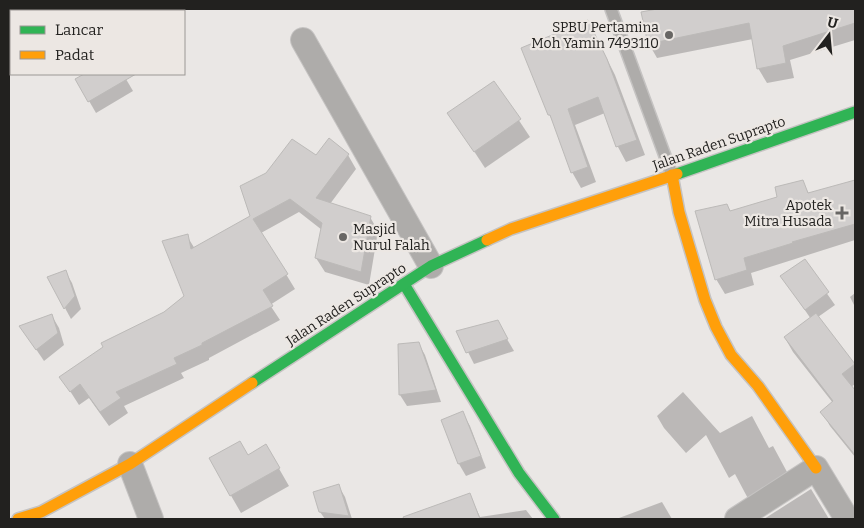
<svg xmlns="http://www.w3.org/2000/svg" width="864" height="528" viewBox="0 0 864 528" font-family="Bitter,serif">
	<rect width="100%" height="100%" fill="#eae7e5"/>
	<g fill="#0003">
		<path d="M662,9H855V40L790,60L794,78L767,83L758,68L753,39L657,58L649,44L643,13Z"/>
		<path d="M596,37L615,75L645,155L626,162L618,147L605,113L575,125L596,182L581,188L572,172L554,124L549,114Z"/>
		<path d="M87,74H123L133,91L96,113L77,80Z"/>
		<path d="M494,83L530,137L485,168L449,113Z"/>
		<path d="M348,155L356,169L330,204L370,217L378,231L369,285L325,272L316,258L322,230L299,212L261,233L295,289L270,305L280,320L209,358V360L181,373L184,378L124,406L128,413L109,426L89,398L79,405L61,377L164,313L185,296L187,236L195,249L252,217L316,156Z"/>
		<path d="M802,181L809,194L855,182V240L751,273L754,285L725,294L716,279L727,205L731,212L778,198Z"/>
		<path d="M804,261L835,305L818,317L855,367V384L851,387L855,392V457L830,426L822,412L833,403L793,352L785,338L811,319L782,277Z"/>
		<path d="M65,271L72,283L81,309L71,319L65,308Z"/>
		<path d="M855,293V307L850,297Z"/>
		<path d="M52,316L59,328L64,345L44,361L21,327Z"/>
		<path d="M497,322L514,351L474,364L468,352Z"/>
		<path d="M418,343L425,355L441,402L407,406L400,395Z"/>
		<path d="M683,392L720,433L752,416L769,448L773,446L793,483L753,508L735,474L729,478L706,435L686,453L664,428L657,416Z"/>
		<path d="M463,414L470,426L486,468L466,476L459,464L442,421Z"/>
		<path d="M266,446L289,486L241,513L210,459L247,456Z"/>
		<path d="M338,485L345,497L352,519H325L320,512Z"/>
		<path d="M811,489L829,519H764Z"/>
		<path d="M470,495L480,517L526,510L533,519H402Z"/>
		<path d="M662,502L672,519H620L619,518Z"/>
	</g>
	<g fill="#d1cecd" stroke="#bcbab8">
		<path d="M657,9H855V23L783,46L786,63L757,69L749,23L648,44L641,12Z"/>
		<path d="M588,20L607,59L637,140L616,147L598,97L568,109L588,167L571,173L550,115H548L521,48Z"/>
		<path d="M84,74H136L88,102L75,79Z"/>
		<path d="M494,81L521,119L474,152L447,113Z"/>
		<path d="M329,138L349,154L316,198L371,216L361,272L315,258L322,223L290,199L253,219L288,274L263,290L273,306L202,343V345L174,358L177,364L116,392L121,398L100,412L80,384L70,392L59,377L103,347L101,343L164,312L184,296L162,241L188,234L191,249L250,216L240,186L266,173L292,139L316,155Z"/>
		<path d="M803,180L808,193L855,180V224L792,242L793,243L744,258L747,270L715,280L695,211L727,204L730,211L777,197L775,187Z"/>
		<path d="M805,259L829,292L805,310L780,276Z"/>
		<path d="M66,270L75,296L64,309L47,277Z"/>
		<path d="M816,313L855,364L842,374L855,390V455L820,412L833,401L784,337Z"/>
		<path d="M52,314L58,333L36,350L19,326Z"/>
		<path d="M498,320L508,339L466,353L456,331Z"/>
		<path d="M419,342L436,390L399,395L398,344Z"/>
		<path d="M463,411L481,456L458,464L441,420Z"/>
		<path d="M240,441L248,455L266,444L280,468L230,496L209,458Z"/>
		<path d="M339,484L349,516L319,512L313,492Z"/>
		<path d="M470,493L480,519H404L403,517Z"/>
	</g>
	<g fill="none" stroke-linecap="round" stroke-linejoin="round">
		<defs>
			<path id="lane" d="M611,9L672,175"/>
			<g id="street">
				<path d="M303,40L431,266"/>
				<path d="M130,464L151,519"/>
				<path d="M737,519L816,468L847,519"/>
			</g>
			<g id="fast">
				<path d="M677,174L855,112"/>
				<path d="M404,284L519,473L554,519"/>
				<path d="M252,383L431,266L487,240"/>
			</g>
			<g id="slow">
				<path d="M672,175L679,212L705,300L716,327L731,355L758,386L816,468"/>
				<path d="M487,240L511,229L677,174"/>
				<path d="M18,519L41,512L130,464L252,383"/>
			</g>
		</defs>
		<use href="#lane" stroke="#c5c3c2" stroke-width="14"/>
		<use href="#street" stroke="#c5c3c2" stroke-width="26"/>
		<use href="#fast" stroke="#c5c3c2" stroke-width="14"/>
		<use href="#slow" stroke="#c5c3c2" stroke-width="14"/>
		<use href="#lane" stroke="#aeacaa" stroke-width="11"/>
		<use href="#street" stroke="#aeacaa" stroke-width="24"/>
		<use href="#fast" stroke="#30b455" stroke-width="11"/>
		<use href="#slow" stroke="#ff9f0a" stroke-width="11"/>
	</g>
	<g fill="#686664" stroke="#ece7e3" stroke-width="2">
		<circle cx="669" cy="35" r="5"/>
		<path d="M839.5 205.5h5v5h5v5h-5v5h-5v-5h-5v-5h5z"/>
		<circle cx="343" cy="237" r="5"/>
	</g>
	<g text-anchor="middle" stroke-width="4.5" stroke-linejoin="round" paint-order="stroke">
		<g font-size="14" fill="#22211f" stroke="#ece7e3" text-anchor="end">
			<text x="659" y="32">SPBU Pertamina<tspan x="659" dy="16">Moh Yamin 7493110</tspan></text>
			<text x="832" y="210">Apotek<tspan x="832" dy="16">Mitra Husada</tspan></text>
			<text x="353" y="234" text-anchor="start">Masjid<tspan x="353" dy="16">Nurul Falah</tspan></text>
		</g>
		<g font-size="14" fill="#22211f" stroke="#ece7e3">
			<text transform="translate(719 143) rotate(-19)" y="5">Jalan Raden Suprapto</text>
			<text transform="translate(346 304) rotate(-33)" y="5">Jalan Raden Suprapto</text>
		</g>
	</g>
	<rect width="864" height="528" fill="none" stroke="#22211f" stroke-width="20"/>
	<rect x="10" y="10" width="175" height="65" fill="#ece7e3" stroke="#9b9895"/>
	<rect x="20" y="26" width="25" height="8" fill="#30b455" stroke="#9b9895"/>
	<text x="55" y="35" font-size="15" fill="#22211f">Lancar</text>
	<rect x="20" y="51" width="25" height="8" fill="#ff9f0a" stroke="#9b9895"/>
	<text x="55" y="60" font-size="15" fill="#22211f">Padat</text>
	<g transform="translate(829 35) rotate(16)" stroke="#ece7e3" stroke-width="4" paint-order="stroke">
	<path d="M0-4L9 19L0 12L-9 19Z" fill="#22211f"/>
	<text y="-8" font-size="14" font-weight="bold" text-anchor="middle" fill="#22211f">U</text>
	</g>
</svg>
